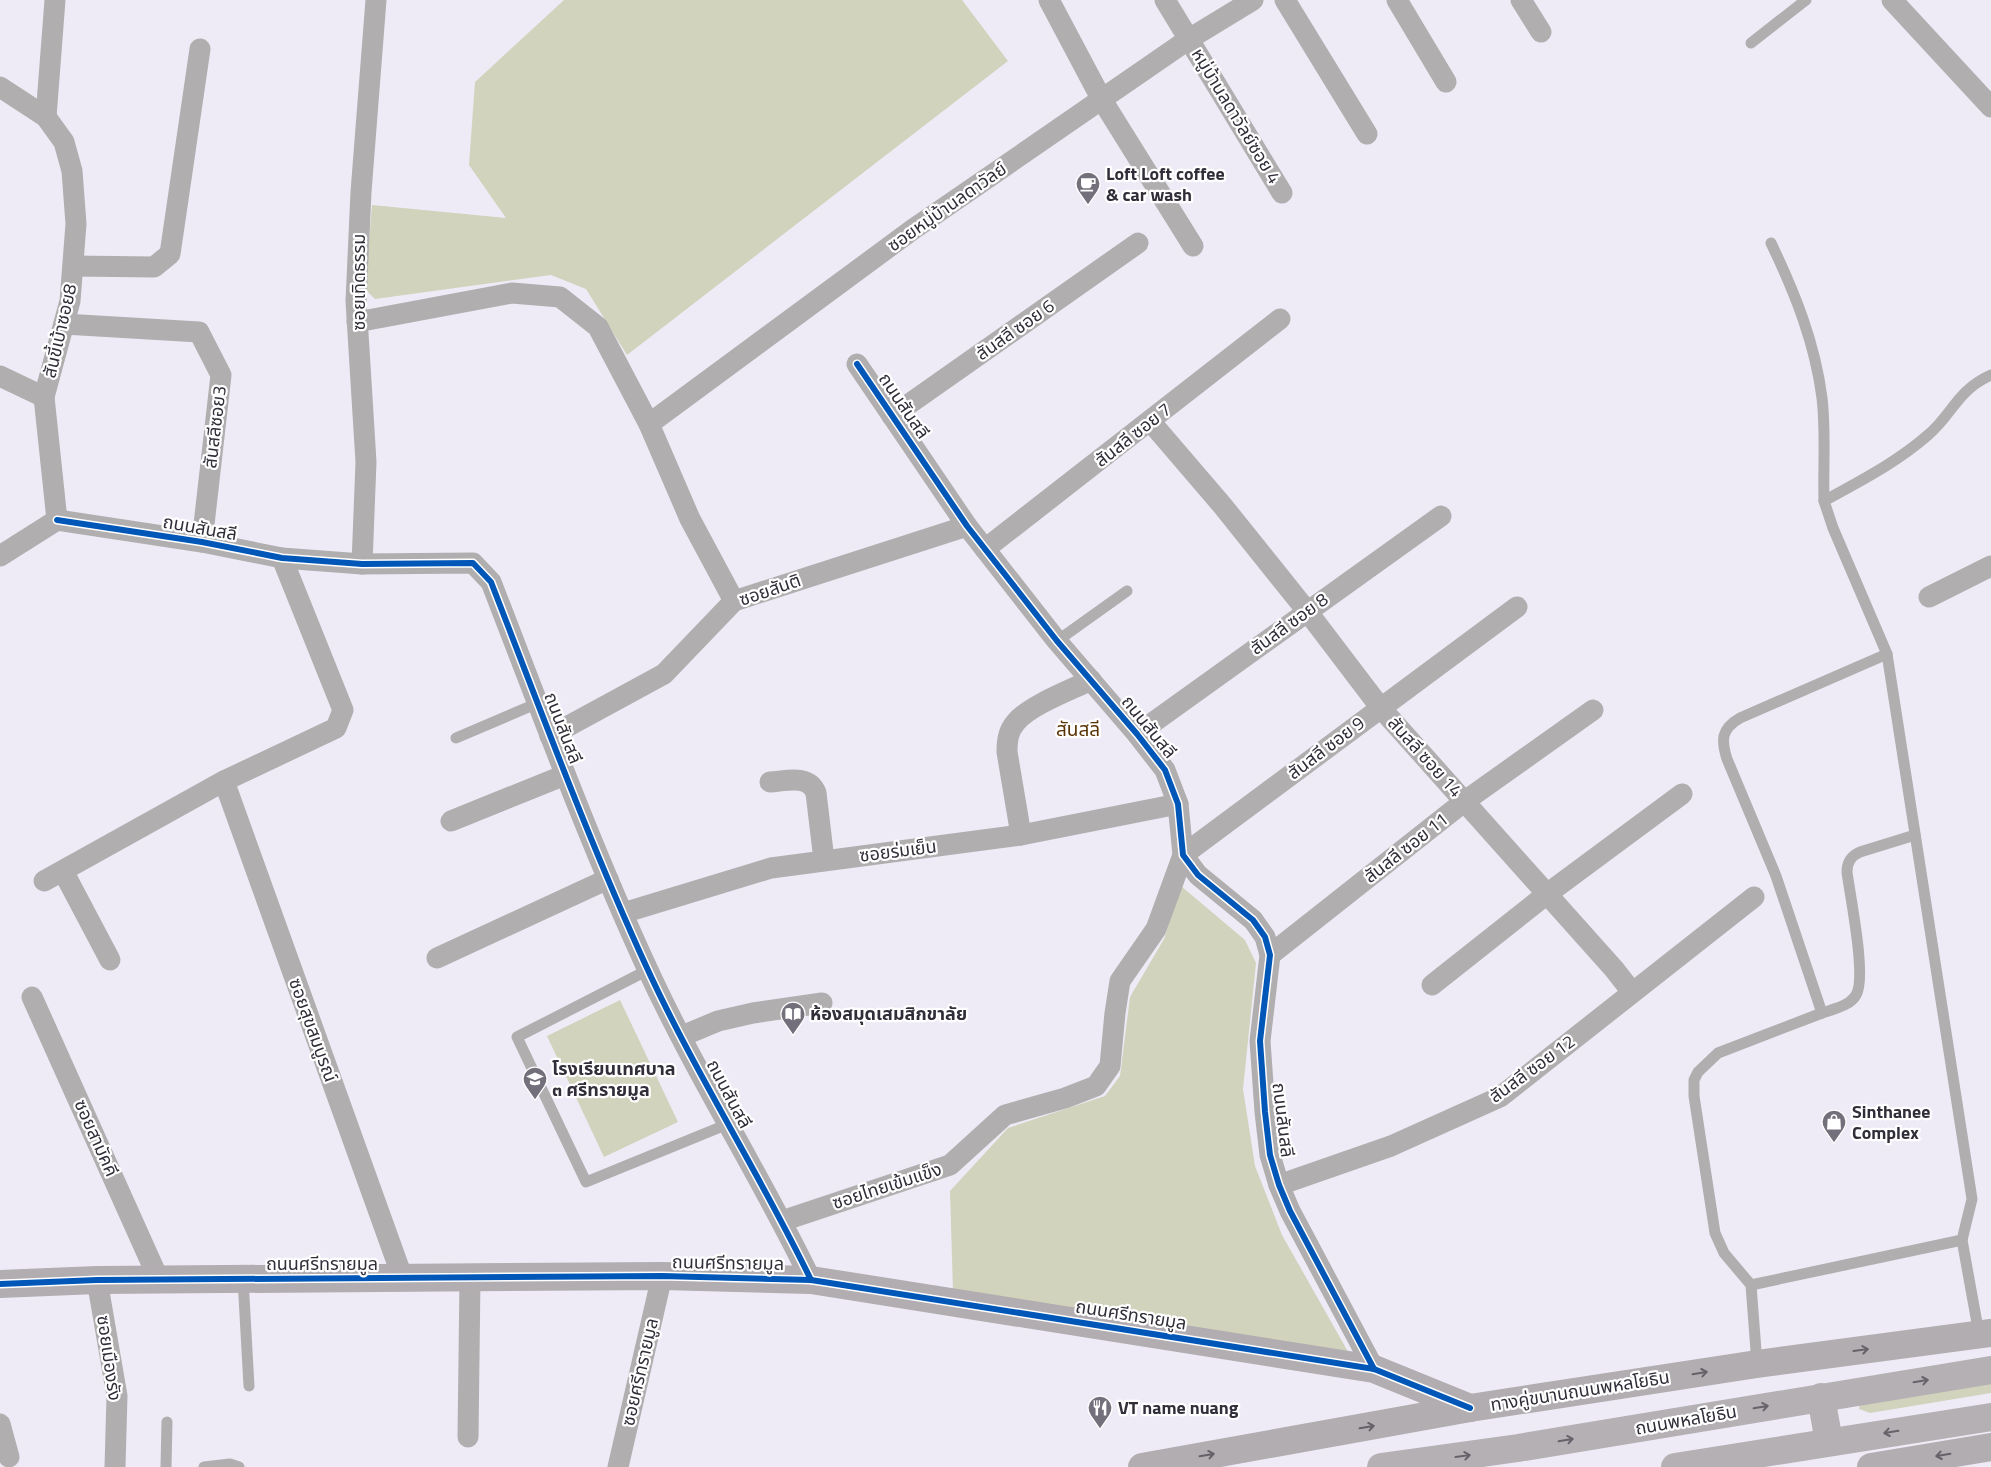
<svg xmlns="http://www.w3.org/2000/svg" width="1991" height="1467" viewBox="0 0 1991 1467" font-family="'Titillium Web','Noto Sans Thai',sans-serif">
	<rect width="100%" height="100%" fill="#eeebf7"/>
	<g fill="#d1d3bc">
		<path d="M564,0H962L1008,61L627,355L586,289L551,275L375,299L365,289L372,205L506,218L469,165L475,82Z"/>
		<path d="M1181,886L1245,940L1256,963L1243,1089L1255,1166L1282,1235L1351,1357L953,1291L950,1191L1008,1128L1105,1096L1120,1076L1130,997L1164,939Z"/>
		<path d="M620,1000L678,1122L604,1157L547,1036Z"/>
		<path d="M1991,1382V1393L1870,1413L1859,1409L1860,1401Z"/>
	</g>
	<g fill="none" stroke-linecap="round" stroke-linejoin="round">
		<g stroke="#b1aeaf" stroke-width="11">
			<path d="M1751,43L1806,0"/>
			<path d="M1771,243C1795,293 1815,343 1822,398C1826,431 1823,467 1824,501"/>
			<path d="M1057,641L1127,591"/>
			<path d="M456,738L538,703"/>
			<path d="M648,970L517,1037L586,1182L728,1124"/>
			<path d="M1822,1013C1833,1009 1850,1006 1856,995C1867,978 1850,896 1847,872C1847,862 1851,856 1860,852L1915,835"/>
			<path d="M243,1279L249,1386"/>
			<path d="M1751,1285L1962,1240"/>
			<path d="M1979,1334L1962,1240L1972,1199L1887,654L1833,528L1824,501C1860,481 1896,463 1928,435C1953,414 1956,391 1991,375"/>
			<path d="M1757,1364L1751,1285L1724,1253L1715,1233L1694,1096V1080L1698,1072L1718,1053L1822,1013L1776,876L1727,759C1721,740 1721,729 1740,718L1887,654"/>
			<path d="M166,1467L167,1422"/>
			<path d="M204,1467L230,1464L239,1467"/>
		</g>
		<g stroke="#b1aeaf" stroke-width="21">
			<path d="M1049,0L1102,100L1193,246"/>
			<path d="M1165,0L1282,193"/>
			<path d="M1285,0L1367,134"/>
			<path d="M1397,0L1446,82"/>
			<path d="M1521,0L1541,32"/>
			<path d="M1892,0L1991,107"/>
			<path d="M0,87L46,117L64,142L72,171L76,224L70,301L44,397L57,520"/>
			<path d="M46,117L55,0"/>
			<path d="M74,266L154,267L170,254L200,49"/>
			<path d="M357,322L512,293L560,297L598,327L649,424L690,519L734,601"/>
			<path d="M64,324L199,332L221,375L202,542"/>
			<path d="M857,364L967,526L1057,641L1137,734L1165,770L1178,804L1183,855L1198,875L1253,920L1265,937L1270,955L1260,1041L1265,1112L1270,1155L1279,1185L1290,1211L1374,1369"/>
			<path d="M0,376L44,397"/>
			<path d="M892,416L1138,243"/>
			<path d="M1150,421L1222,505L1307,611L1380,707L1614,969L1632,992"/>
			<path d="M649,424L912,230L1189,39L1253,0"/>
			<path d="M57,520L202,542L282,558L362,564L473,563L491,582C541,711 589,842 647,968C696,1075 760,1174 811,1280"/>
			<path d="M985,549L1280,319"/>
			<path d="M0,556L57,520"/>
			<path d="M282,558L343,710L336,728L224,781L403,1279"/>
			<path d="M362,564L366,462L356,301L361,192L376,0"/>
			<path d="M1929,597L1991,566"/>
			<path d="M1137,734L1441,516"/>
			<path d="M550,736L664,674L734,601L967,526"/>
			<path d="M770,782C786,781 809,774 816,793L824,860"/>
			<path d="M451,821L565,775"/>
			<path d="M1021,835L1007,752C1007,741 1008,731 1016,722C1030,705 1071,690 1091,680"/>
			<path d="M63,871L110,960"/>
			<path d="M44,881L224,781"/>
			<path d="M623,913L771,868L1021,835L1178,804"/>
			<path d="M1270,955L1465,801L1593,710"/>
			<path d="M437,958L608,879"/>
			<path d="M1432,985L1547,894L1682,794"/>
			<path d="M32,997L159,1280"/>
			<path d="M682,1036L718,1021L753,1013L822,1003"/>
			<path d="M1279,1185L1391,1146L1500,1097L1754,897"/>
			<path d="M782,1221L950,1165L1005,1115L1065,1098L1096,1086L1110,1066L1115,1013L1120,981L1156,929L1183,855L1517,607"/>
			<path d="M97,1280L117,1396L115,1467"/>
			<path d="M0,1424L9,1457"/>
			<path d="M468,1437L470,1278"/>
			<path d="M618,1467L662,1276"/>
		</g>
		<g stroke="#b1adb0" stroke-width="28">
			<path d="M0,1284L97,1280L662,1276L811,1280L1374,1369L1470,1408"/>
			<path d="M1142,1467L1470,1408L1757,1364L1991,1333"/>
			<path d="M1871,1467L1991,1447"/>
		</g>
		<g stroke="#b4b0b4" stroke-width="28">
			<path d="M1821,1397L1829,1442"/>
			<path d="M1381,1467L1518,1448L1991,1370"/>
			<path d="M1675,1467L1991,1417"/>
		</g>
		<defs>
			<g id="cycleway">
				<path d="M857,364L967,526L1057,641L1137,734L1165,770L1178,804L1183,855L1198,875L1253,920L1265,937L1270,955L1260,1041L1265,1112L1270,1155L1279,1185L1290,1211L1374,1369"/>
				<path d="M57,520L202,542L282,558L362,564L473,563L491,582C541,711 589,842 647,968C696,1075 760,1174 811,1280"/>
				<path d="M0,1284L97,1280L662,1276L811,1280L1374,1369L1470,1408"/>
			</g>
		</defs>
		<use href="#cycleway" stroke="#fff" stroke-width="9"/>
		<use href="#cycleway" stroke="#0057b8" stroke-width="6"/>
	</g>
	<defs><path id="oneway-shaft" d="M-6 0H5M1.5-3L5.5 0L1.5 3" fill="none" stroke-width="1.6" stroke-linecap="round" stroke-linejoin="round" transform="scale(1.25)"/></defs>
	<g stroke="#646169">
		<use href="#oneway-shaft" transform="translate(1861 1350) rotate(-8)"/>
		<use href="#oneway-shaft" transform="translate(1700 1373) rotate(-9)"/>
		<use href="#oneway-shaft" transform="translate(1367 1427) rotate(-10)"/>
		<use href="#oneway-shaft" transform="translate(1207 1455) rotate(-10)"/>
		<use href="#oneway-shaft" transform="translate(1943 1455) rotate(171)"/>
	</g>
	<g stroke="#65626a">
		<use href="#oneway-shaft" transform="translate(1921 1381) rotate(-9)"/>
		<use href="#oneway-shaft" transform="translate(1761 1407) rotate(-10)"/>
		<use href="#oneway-shaft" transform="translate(1891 1432) rotate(171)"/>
		<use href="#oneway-shaft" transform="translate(1566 1440) rotate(-10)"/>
		<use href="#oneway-shaft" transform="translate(1463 1456) rotate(-8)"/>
	</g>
	<defs>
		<symbol id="cafe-pin" viewBox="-11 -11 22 30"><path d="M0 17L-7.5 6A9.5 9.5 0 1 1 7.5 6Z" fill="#73707c" stroke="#fff"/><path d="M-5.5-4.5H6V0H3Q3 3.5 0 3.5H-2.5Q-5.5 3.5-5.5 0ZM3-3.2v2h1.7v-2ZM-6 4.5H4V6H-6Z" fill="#fff"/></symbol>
		<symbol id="library-pin" viewBox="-11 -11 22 30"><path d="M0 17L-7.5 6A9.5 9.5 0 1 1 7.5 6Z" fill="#73707c" stroke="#fff"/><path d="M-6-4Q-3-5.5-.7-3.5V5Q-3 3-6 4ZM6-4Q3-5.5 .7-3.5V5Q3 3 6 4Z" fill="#fff"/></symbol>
		<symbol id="school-pin" viewBox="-11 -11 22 30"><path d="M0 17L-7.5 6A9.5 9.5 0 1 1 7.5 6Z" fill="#73707c" stroke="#fff"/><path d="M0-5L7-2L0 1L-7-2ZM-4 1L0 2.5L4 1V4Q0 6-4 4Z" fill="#fff"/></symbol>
		<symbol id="shop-pin" viewBox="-11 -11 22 30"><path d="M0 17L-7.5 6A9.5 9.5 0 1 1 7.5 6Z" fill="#73707c" stroke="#fff"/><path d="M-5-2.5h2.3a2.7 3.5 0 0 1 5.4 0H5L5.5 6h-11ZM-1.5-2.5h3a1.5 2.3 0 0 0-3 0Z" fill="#fff"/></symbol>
		<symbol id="restaurant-pin" viewBox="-11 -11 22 30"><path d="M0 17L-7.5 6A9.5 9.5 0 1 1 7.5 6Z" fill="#73707c" stroke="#fff"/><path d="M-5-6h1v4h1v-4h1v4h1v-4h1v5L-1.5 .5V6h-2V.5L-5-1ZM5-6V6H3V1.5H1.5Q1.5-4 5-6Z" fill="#fff"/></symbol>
	</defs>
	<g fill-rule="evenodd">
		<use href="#cafe-pin" x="1074" y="170" width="28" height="38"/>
		<use href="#library-pin" x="779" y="1000" width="28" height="38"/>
		<use href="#school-pin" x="521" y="1065" width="28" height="38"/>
		<use href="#shop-pin" x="1820" y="1108" width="28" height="38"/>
		<use href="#restaurant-pin" x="1086" y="1394" width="28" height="38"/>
	</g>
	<g text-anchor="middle" stroke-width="4.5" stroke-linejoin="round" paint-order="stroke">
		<g font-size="18" fill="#312e39" stroke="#fff">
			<text transform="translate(1236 116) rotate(59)" y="6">หมู่บ้านลดาวัลย์ซอย 4</text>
			<text transform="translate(947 207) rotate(-35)" y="6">ซอยหมู่บ้านลดาวัลย์</text>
			<text transform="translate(359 282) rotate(-90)" y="6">ซอยเทิดธรรม</text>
			<text transform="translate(1015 330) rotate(-35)" y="6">สันสลี ซอย 6</text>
			<text transform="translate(60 331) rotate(-77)" y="6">สันขี้เบ้าซอย8</text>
			<text transform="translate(904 406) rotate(56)" y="6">ถนนสันสลี</text>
			<text transform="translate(215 427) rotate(-83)" y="6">สันสลีซอย3</text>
			<text transform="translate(1133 435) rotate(-38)" y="6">สันสลี ซอย 7</text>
			<text transform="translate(200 528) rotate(10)" y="6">ถนนสันสลี</text>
			<text transform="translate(770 590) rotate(-19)" y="6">ซอยสันติ</text>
			<text transform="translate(1289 624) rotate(-36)" y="6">สันสลี ซอย 8</text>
			<text transform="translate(1149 727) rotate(51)" y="6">ถนนสันสลี</text>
			<text transform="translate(563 728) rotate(69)" y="6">ถนนสันสลี</text>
			<text transform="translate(1326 748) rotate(-37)" y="6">สันสลี ซอย 9</text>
			<text transform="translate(1425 757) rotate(48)" y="6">สันสลี ซอย 14</text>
			<text transform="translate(1406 848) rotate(-38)" y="6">สันสลี ซอย 11</text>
			<text transform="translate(898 851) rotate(-7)" y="6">ซอยร่มเย็น</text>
			<text transform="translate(313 1030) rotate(70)" y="6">ซอยสุขสมบูรณ์</text>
			<text transform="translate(1532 1069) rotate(-36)" y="6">สันสลี ซอย 12</text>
			<text transform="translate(729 1094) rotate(62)" y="6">ถนนสันสลี</text>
			<text transform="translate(1283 1120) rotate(83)" y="6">ถนนสันสลี</text>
			<text transform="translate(96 1138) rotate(66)" y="6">ซอยสามัคคี</text>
			<text transform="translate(887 1186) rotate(-18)" y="6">ซอยไทยเข้มแข็ง</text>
			<text transform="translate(728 1263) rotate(1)" y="6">ถนนศรีทรายมูล</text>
			<text x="322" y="1270">ถนนศรีทรายมูล</text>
			<text transform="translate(1131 1315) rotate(9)" y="6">ถนนศรีทรายมูล</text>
			<text transform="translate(109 1358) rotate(82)" y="6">ซอยเมืองรัง</text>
			<text transform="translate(640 1372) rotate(-77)" y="6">ซอยศรีทรายมูล</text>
			<text transform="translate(1580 1391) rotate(-9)" y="6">ทางคู่ขนานถนนพหลโยธิน</text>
			<text transform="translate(1686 1420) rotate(-10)" y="6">ถนนพหลโยธิน</text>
		</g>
		<g font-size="18" font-weight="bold" fill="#312e39" stroke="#fff" text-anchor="start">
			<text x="1106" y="180">Loft Loft coffee<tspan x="1106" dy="21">&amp; car wash</tspan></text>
			<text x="810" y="1020">ห้องสมุดเสมสิกขาลัย</text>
			<text x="552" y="1075">โรงเรียนเทศบาล<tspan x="552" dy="21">๓ ศรีทรายมูล</tspan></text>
			<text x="1852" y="1118">Sinthanee<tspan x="1852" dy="21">Complex</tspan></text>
			<text x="1118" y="1414">VT name nuang</text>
		</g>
		<g font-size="19" fill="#5a3303" stroke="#fff">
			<text x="1078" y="736">สันสลี</text>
		</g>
	</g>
</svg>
